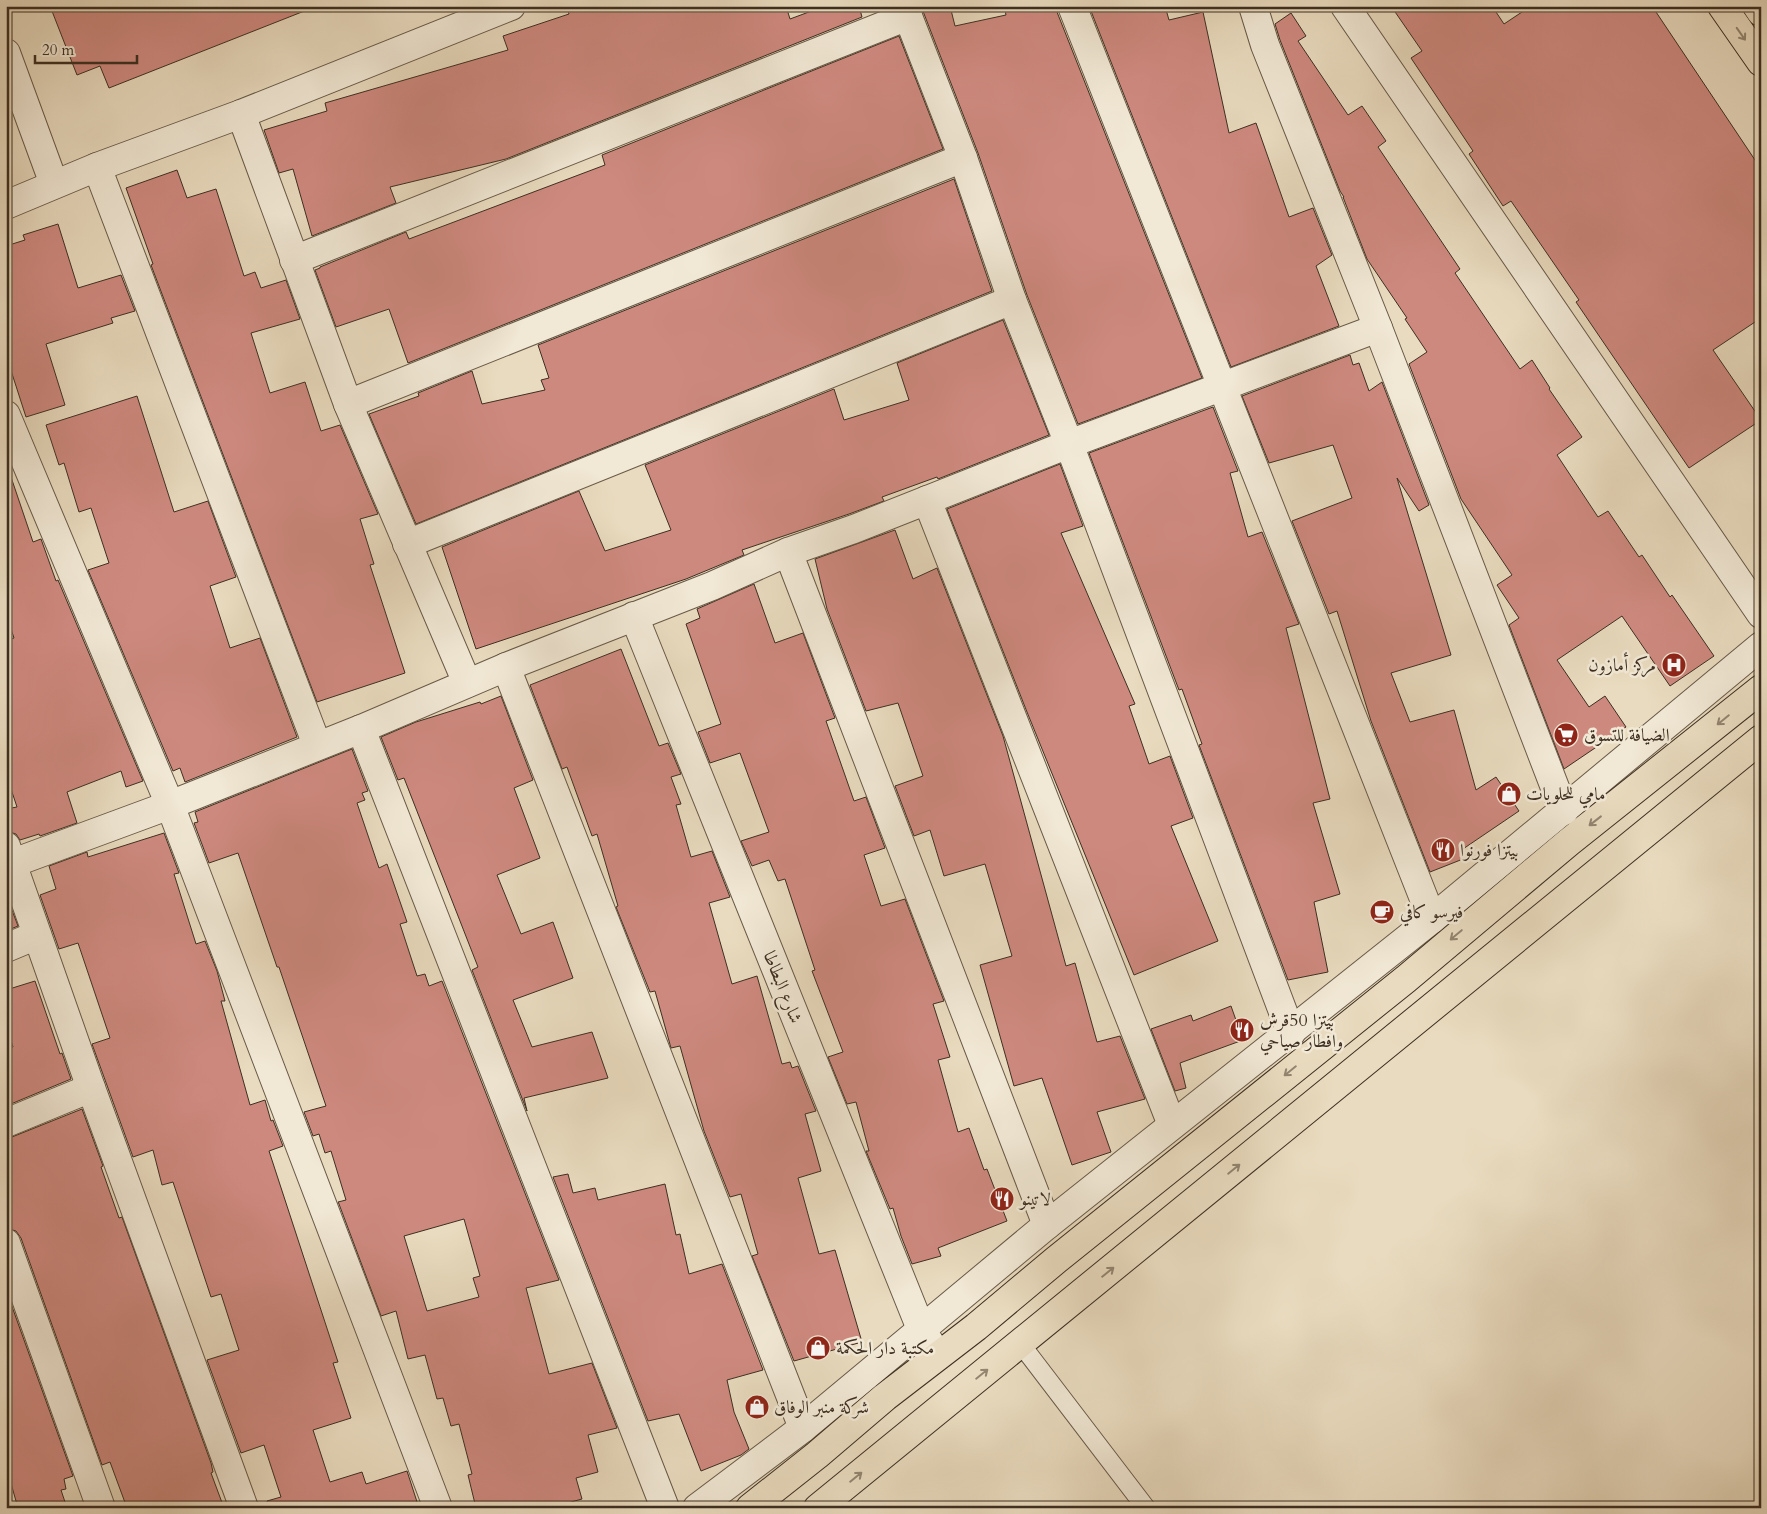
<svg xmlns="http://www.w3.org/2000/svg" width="1767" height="1514" viewBox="0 0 1767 1514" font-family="Cardo,Amiri,serif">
	<rect width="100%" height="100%" fill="#e9dbbf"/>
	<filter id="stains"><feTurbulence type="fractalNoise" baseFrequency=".004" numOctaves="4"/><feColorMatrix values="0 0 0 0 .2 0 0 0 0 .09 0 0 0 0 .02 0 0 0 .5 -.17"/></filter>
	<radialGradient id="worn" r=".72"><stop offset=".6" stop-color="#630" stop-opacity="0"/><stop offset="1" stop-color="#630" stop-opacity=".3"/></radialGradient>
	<g fill="#ce897f" stroke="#3d2f21" fill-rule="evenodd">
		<path d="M50,6H312V8L109,88L100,66L77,75Z"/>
		<path d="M566,6H786L790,19L825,6H859L862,17L506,159L390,187L396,203L312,236L293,169L279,173L264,130L327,111L325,103L508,50L503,36L569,14Z"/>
		<path d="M921,6H950L955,26L1006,15L1004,6H1057V12L1202,378L1078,424L1027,295L978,153Z"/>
		<path d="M1089,6H1165L1169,20L1203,12L1229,133L1256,123L1289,217L1313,208L1332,255L1316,266L1339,326L1231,367Z"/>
		<path d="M1391,6H1492L1504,24L1531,6H1652L1761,169V318L1713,350L1761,420L1689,468L1576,302L1579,300L1511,201L1503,206L1469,154L1473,151L1411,58L1422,51Z"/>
		<path d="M1291,13L1306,36L1298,41L1348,115L1362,106L1386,141L1378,147L1460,269L1455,273L1520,369L1532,360L1550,388L1549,389L1582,437L1557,455L1598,517L1608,511L1639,557L1642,555L1670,597L1672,595L1714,656L1670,686L1622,616L1557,660L1589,707L1605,696L1626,727L1564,769L1509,625L1519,618L1497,585L1512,575L1461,499L1409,364L1427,352L1405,319L1407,318L1367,259L1343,197H1344L1340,191L1280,40L1275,24Z"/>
		<path d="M899,36L943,149L408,363L389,309L336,327L315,270L320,268V267L406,232L409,239L605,165L602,155Z"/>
		<path d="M177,170L187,198L216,189L244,276L255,272L261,288L286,280L300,319L251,333L270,393L305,382L321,431L340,425L378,514L360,519L374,564L370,565L405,673L317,702L151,265L153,264L126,188Z"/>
		<path d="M954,179L992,291L416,524L369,414L419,396L418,393L472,371L482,404L545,390L541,380L549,378L538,345Z"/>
		<path d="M58,224L78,288L121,275L135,311L111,318L113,323L46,344L65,405L26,417L6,355V246L25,240L23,235Z"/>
		<path d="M1003,320L1049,435L938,479L937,477L882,497L884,501L849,514L742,550L744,555L686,579L476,649L442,547L579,491L605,551L671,530L645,465L834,389L844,420L909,400L897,363Z"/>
		<path d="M1350,355L1353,365L1359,363L1369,391L1382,382L1429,505L1419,511L1397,478L1451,655L1391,673L1410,722L1454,710L1476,790L1496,777L1519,811L1460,851L1463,859L1430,872L1371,721L1337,611L1329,614L1292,521L1352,498L1333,445L1269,463L1242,396Z"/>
		<path d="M137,396L174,512L208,501L236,577L210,586L230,648L260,638L297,737L185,782L180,768L173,771L88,570L109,563L91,508L79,512L64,463L59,465L46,425Z"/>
		<path d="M1213,407L1238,471L1230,473L1248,537L1262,532L1299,624L1286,628L1330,799L1313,803L1340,894L1314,902L1328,972L1288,980L1199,745L1202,744L1182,689L1179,690L1089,453Z"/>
		<path d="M1060,464L1083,526L1061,533L1135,704L1129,706L1149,764L1170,756L1193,818L1171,826L1218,941L1134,975L1027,712L947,509Z"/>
		<path d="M11,477L33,542L41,539L56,581L58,580L143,781L126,787L121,771L67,792L77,823L40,836L39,834L20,840L16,834L6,831V809L17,807L6,774V641L14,638L6,614V478Z"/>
		<path d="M895,530L913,579L937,568L1003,736L1066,966L1075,963L1097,1042L1120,1036L1145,1099L1097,1112L1111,1152L1072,1165L1042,1078L1014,1086L980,965L1012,956L985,864L944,876L930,830L914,836L895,786L923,776L898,703L866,711L827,609L815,559Z"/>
		<path d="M754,584L775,643L803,633L835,718L826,721L854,801L866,797L885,848L864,855L881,906L905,899L944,1001L933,1004L950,1057L938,1060L958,1132L969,1128L984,1170L987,1169L1007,1221L938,1248L941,1256L912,1264L901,1236L893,1208L890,1209L866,1151H869L856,1102L847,1104L828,1057L843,1052L812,971L815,970L785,879L778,881L769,860L752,866L741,841L769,832L740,753L710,763L698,732L721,724L686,624L700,618L697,609Z"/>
		<path d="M621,649L659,746L668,743L681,774L671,777L681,804L676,805L691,857L712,851L730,897L709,903L732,984L757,976L782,1064L790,1062L792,1068L798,1066L816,1111L805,1114L821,1171L798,1178L819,1254L835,1250L862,1342L794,1361L752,1256L758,1254L741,1194L730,1197L704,1131L680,1046L671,1048L655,991L650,992L616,907L618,906L597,834L592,836L567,767L562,769L530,685Z"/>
		<path d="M501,696L533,780L514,788L540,858L497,875L521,934L553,922L573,978L513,1000L532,1047L592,1032L608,1078L524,1098L527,1111L472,970L478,967L404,778L398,780L381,737L416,722L480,702L481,704Z"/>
		<path d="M352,749L368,791L362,793L365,800L357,803L379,868L387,864L407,922L400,924L417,976L425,974L429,986L442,981L559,1280L526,1288L549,1374L592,1363L617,1428L588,1435L598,1472L576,1478L582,1499L549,1508H476L468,1475L472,1474L459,1424L451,1426L443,1398L437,1399L425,1355L408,1359L396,1311L381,1316L339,1204L338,1202L346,1200L331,1151L325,1153L319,1134L313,1136L304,1112L326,1106L279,967H277L238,853L209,863L194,823L198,822L195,812ZM464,1219L480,1276L473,1278L479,1297L427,1311L404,1236Z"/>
		<path d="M164,833L179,873L174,874L196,944L205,941L217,971L225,1001H221L250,1105L265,1100L271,1121L273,1120L283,1146L269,1151L338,1362L333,1363L351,1418L313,1430L330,1482L362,1472L366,1484L407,1471L419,1508H268L267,1501L281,1497L264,1445L241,1453L207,1360L239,1350L221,1294L211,1297L173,1182L162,1185L153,1150L133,1157L92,1044L110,1038L78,943L59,949L40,895L56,889L49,866L87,852L88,857Z"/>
		<path d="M10,905L18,926L6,931V906Z"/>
		<path d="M35,981L60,1054L62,1053L71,1079L6,1106V1049L13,1047L6,1025V990Z"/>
		<path d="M1231,1006L1243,1040L1180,1063L1186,1088L1175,1091L1151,1029L1191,1015L1193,1021Z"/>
		<path d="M82,1109L103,1166L101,1167L119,1218L122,1217L211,1463L213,1472L211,1473L224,1508H127L110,1462L102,1465L21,1238L16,1231L6,1228V1138L12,1137Z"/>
		<path d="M568,1174L573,1193L595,1188L598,1200L665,1184L676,1235L680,1234L689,1274L722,1264L763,1370L727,1380L734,1412L749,1449L741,1455L701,1471L679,1414L648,1421L553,1177Z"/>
		<path d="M6,1290L73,1476L64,1479L66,1489L61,1490L67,1508H18L6,1466Z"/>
	</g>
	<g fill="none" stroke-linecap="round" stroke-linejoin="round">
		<defs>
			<path id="service" d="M1020,1343L1146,1508"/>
			<g id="minor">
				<path d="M904,6L963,158L1012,300L1069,444L1291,1033"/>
				<path d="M1072,6L1432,919"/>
				<path d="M1253,6L1265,45L1378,328L1564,811"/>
				<path d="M1345,6L1761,614"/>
				<path d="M6,53L54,184"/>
				<path d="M241,114L348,404L467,683"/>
				<path d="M97,167L317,745"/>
				<path d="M6,205L97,167L241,114L511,6"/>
				<path d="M294,260L908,16"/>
				<path d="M348,404L963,158"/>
				<path d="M6,415L170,805L438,1508"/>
				<path d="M927,500L1172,1125"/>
				<path d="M407,544L1012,300"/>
				<path d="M788,552L1047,1225"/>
				<path d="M634,616L921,1329L930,1343"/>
				<path d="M506,667L803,1428"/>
				<path d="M361,729L665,1508"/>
				<path d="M6,846L91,1088L244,1508"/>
				<path d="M13,863L170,805L361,729L506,667L712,586L788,552L854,529L1069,444L1378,328"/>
				<path d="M6,948L37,935"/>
				<path d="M6,1123L91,1088"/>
				<path d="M6,1243L101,1508"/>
				<path d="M697,1508L803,1428L1047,1225L1432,919L1761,646"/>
			</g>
			<g id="primary">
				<path d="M750,1508L817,1455L885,1397L976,1327L1056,1260L1406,979L1569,842L1761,689"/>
				<path d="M818,1508L1761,739"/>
			</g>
			<g id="trunk">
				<path d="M1722,6L1761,62"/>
				<path d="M1757,6L1761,12"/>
			</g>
		</defs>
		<use href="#service" stroke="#685a48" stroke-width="20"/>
		<use href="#minor" stroke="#685a48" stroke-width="30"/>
		<use href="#primary" stroke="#3d2f21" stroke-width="30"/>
		<use href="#trunk" stroke="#3d2f21" stroke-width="30"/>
		<use href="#service" stroke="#f1e8d5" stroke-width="18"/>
		<use href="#minor" stroke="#f1e8d5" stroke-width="28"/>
		<use href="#primary" stroke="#e9dbbf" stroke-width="28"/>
		<use href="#trunk" stroke="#e9dbbf" stroke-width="28"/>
	</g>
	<defs><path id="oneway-shaft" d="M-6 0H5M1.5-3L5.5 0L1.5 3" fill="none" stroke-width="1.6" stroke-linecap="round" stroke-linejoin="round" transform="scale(1.25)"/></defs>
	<g stroke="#938570">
		<use href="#oneway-shaft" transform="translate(1741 34) rotate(55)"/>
		<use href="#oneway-shaft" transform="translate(1723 720) rotate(141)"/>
		<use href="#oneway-shaft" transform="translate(1595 821) rotate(142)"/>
		<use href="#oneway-shaft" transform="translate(1456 935) rotate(140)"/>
		<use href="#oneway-shaft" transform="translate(1290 1071) rotate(141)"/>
		<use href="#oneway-shaft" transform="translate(1234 1169) rotate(-39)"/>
		<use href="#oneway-shaft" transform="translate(1108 1272) rotate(-39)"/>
		<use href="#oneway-shaft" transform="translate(982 1374) rotate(-39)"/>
		<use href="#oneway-shaft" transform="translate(856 1477) rotate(-39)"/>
	</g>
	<defs>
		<symbol id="hospital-disc" viewBox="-11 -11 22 22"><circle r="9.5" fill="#8f2418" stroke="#f1e8d5"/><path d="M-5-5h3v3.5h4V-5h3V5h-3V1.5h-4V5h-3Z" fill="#fff"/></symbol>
		<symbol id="supermarket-disc" viewBox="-11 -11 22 22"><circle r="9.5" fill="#8f2418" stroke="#f1e8d5"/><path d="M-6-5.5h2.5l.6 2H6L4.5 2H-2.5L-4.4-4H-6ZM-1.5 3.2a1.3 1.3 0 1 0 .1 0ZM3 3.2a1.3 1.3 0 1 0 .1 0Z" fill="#fff"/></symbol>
		<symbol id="shop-disc" viewBox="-11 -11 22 22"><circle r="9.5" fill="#8f2418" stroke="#f1e8d5"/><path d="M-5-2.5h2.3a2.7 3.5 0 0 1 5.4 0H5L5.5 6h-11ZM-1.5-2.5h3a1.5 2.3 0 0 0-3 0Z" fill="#fff"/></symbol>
		<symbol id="restaurant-disc" viewBox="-11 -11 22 22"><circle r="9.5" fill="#8f2418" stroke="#f1e8d5"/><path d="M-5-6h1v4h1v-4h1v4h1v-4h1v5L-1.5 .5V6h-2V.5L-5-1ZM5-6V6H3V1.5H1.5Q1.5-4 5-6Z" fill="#fff"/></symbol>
		<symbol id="cafe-disc" viewBox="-11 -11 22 22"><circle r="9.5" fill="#8f2418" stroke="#f1e8d5"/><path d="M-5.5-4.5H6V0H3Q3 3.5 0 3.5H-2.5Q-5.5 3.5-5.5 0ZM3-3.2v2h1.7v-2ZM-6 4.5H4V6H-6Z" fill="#fff"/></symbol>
	</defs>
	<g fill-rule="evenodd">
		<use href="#hospital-disc" x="1660" y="651" width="28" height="28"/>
		<use href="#supermarket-disc" x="1552" y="721" width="28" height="28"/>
		<use href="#shop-disc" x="1495" y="780" width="28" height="28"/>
		<use href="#restaurant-disc" x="1429" y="836" width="28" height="28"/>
		<use href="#cafe-disc" x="1368" y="898" width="28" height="28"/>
		<use href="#restaurant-disc" x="1228" y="1016" width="28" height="28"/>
		<use href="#restaurant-disc" x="988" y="1185" width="28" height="28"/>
		<use href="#shop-disc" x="804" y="1334" width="28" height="28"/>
		<use href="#shop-disc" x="743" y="1393" width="28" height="28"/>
	</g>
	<g text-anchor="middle" stroke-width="5" stroke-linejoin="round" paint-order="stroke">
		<g font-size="18" fill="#3d2f21" stroke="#f1e8d5" text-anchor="start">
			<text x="1656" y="671" text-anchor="end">مركز أمازون</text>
			<text x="1584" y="741">الضيافة للتسوق</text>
			<text x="1526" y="800">مامي للحلويات</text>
			<text x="1460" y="856">بيتزا فورنوا</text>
			<text x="1400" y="918">فيرسو كافي</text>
			<text x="1260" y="1026">بيتزا 50قرش<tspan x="1260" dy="21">وافطار صياحي</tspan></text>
			<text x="1020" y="1205">لاتينو</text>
			<text x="836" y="1354">مكتبة دار الحكمة</text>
			<text x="774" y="1413">شركة منبر الوفاق</text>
		</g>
		<g font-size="18" fill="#3d2f21" stroke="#f1e8d5">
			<text transform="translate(783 987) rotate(68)" y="6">شارع البطاطا</text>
		</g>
	</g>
	<rect width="1767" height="1514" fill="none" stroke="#e9dbbf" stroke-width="25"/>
	<rect x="8" y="8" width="1752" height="1499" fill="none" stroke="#3d2f21" stroke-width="2.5"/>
	<rect x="12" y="12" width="1742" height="1489" fill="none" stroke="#3d2f21"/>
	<path d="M35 55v8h102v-8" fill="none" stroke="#3d2f21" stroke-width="2.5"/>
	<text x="42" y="55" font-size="15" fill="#3d2f21" stroke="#f1e8d5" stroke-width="4" paint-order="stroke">20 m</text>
	<rect width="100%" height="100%" filter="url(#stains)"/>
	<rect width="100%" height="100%" fill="url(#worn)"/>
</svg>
